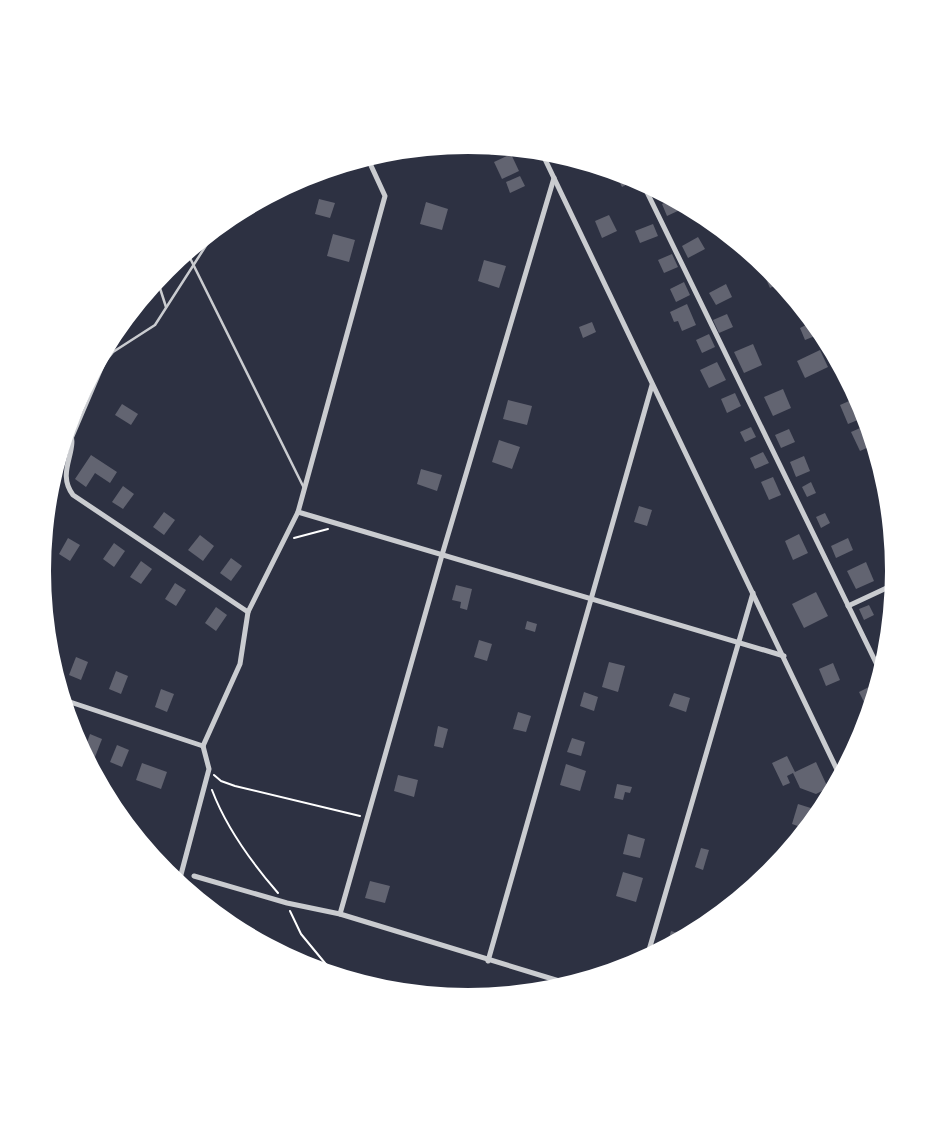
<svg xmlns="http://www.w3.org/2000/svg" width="937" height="1143" viewBox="0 0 937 1143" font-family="Arial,sans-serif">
	<rect width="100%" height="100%" fill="#2d3142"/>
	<g fill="#626471">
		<path d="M487,147L504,149L491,155Z"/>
		<path d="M511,154L519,171L502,179L494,162Z"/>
		<path d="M615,173L632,178L635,180L622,187Z"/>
		<path d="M520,176L525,186L510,193L506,182Z"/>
		<path d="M319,199L335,203L330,218L315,214Z"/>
		<path d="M672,199L684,208L667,216L662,204Z"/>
		<path d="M426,202L448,209L442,230L420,224Z"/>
		<path d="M609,215L617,231L602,238L595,221Z"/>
		<path d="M653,224L658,236L640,243L635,231Z"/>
		<path d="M333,234L355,240L349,262L327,256Z"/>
		<path d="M698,237L705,249L688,258L682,246Z"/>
		<path d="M672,254L678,267L664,273L658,260Z"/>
		<path d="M484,260L506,266L499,288L478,281Z"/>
		<path d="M762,264L770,270L780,283L770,288L760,265Z"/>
		<path d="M684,282L690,295L676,302L670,289Z"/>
		<path d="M726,284L732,297L716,305L709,293Z"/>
		<path d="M687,304L696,325L682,331L678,321L674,322L670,312Z"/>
		<path d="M727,314L733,327L719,333L713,320Z"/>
		<path d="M592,322L596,332L583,338L579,327Z"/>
		<path d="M812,322L820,334L805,340L800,328Z"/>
		<path d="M709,334L715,347L702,353L696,340Z"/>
		<path d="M753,344L762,365L744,373L734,352Z"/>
		<path d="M820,350L828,367L805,378L797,361Z"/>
		<path d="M717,362L726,380L709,388L700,370Z"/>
		<path d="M783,389L791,408L773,416L764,397Z"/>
		<path d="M735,393L741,406L727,413L721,399Z"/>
		<path d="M856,398L865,417L848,424L840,405Z"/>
		<path d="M508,400L532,406L527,425L503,419Z"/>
		<path d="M122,404L138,414L131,425L115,415Z"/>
		<path d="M867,425L873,445L860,451L851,432Z"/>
		<path d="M751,427L756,437L745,442L740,432Z"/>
		<path d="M789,429L795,442L781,448L775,435Z"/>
		<path d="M499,440L520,447L512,469L492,462Z"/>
		<path d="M763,452L769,463L755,469L750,458Z"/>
		<path d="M91,455L117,472L110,483L95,473L86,487L75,479Z"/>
		<path d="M804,456L810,471L796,477L790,462Z"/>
		<path d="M421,469L442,475L437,491L417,484Z"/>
		<path d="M773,477L781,495L769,500L761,482Z"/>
		<path d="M811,482L816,493L807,497L802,487Z"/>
		<path d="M123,486L134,494L123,509L112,502Z"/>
		<path d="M639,506L652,510L647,526L634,522Z"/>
		<path d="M164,512L175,520L164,535L153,527Z"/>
		<path d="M825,513L830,523L821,528L816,517Z"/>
		<path d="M799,534L808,553L793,560L785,541Z"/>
		<path d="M200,535L214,546L203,561L188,550Z"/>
		<path d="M68,538L80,545L70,561L59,554Z"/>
		<path d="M848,538L853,550L836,558L831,546Z"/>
		<path d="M114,543L125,551L114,567L103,559Z"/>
		<path d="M231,558L242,566L231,581L220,573Z"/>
		<path d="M141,561L152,569L141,584L130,577Z"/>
		<path d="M866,562L874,581L856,589L847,571Z"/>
		<path d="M175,583L186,590L176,606L165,599Z"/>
		<path d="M456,585L472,589L467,610L460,608L461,602L452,600Z"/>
		<path d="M816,592L828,616L804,628L792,604Z"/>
		<path d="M869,605L874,615L864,620L859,609Z"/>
		<path d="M216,607L227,615L216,631L205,623Z"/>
		<path d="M527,621L537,624L535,632L525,629Z"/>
		<path d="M479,640L492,644L487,661L474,657Z"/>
		<path d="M76,657L88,662L81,680L69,675Z"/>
		<path d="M609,662L625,666L618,692L602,687Z"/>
		<path d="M833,663L840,680L826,686L819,669Z"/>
		<path d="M116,671L128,676L121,694L109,689Z"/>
		<path d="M875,684L876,687L872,700L865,704L859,692Z"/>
		<path d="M161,689L174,694L167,712L155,707Z"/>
		<path d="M584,692L598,697L594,711L580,706Z"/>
		<path d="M674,693L690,698L686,712L669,706Z"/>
		<path d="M518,712L531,716L526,732L513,729Z"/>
		<path d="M438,726L448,729L443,748L434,746Z"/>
		<path d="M90,734L102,739L95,757L84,751Z"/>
		<path d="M572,738L585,742L581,756L567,752Z"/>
		<path d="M117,745L129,750L122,767L110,762Z"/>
		<path d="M787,756L795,772L816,762L828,788L816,794L800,788L793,773L787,776L790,783L783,786L772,763Z"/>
		<path d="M142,763L167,772L161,789L136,780Z"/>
		<path d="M566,764L586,771L580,791L560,785Z"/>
		<path d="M398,775L418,780L414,797L394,791Z"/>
		<path d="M617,784L632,787L630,793L625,792L623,800L614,798Z"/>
		<path d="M798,804L817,810L815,817L806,829L792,824Z"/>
		<path d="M628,834L645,839L640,858L623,854Z"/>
		<path d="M701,848L709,850L703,870L695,867Z"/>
		<path d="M623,872L643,878L636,902L616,896Z"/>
		<path d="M370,881L390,886L385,903L365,898Z"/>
		<path d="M671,931L687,936L667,946Z"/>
	</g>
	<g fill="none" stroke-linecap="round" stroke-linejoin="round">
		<g stroke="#fff" stroke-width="2">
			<path d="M294,538L328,529"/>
			<path d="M214,775L221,781L235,786L360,816"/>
			<path d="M212,790C226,827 252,863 278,893"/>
			<path d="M290,911L301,934L334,974"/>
		</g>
		<g stroke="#caccd0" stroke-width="2.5">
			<path d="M188,254L304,488"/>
			<path d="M158,282L166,307"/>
			<path d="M73,437L105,362L113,352L155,325L216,230"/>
		</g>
		<g stroke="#caccd0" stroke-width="5">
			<path d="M542,153L840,776"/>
			<path d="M643,184L881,673"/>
			<path d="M69,428C80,451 55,471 73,495L248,612"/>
			<path d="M298,512L784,656"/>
			<path d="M848,606L893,585"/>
			<path d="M64,700L203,746"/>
			<path d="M203,746L240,664L248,612L298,512L385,196L368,159"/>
			<path d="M194,876L287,903L340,914L569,984"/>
			<path d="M179,882L209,769L203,746"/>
			<path d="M340,914L442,555L554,178"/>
			<path d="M647,957L753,593"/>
			<path d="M488,961L652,385"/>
		</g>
	</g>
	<path d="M0 0H937V1143H0ZM51 571a417 417 0 1 1 834 0a417 417 0 1 1-834 0Z" fill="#fff" fill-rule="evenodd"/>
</svg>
